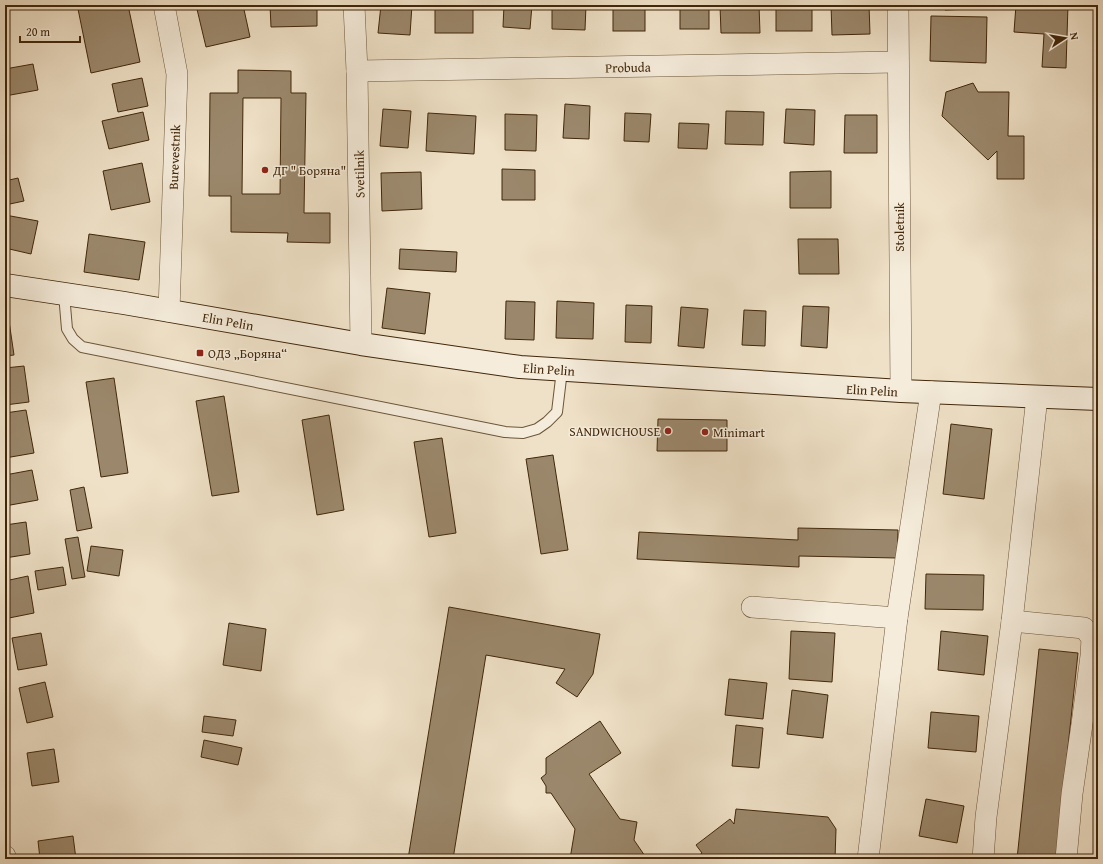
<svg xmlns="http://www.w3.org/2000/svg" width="1103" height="864" viewBox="0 0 1103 864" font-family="'Gentium Book Plus',serif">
	<rect width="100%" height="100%" fill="#efe1c7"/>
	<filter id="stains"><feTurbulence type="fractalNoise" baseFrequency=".005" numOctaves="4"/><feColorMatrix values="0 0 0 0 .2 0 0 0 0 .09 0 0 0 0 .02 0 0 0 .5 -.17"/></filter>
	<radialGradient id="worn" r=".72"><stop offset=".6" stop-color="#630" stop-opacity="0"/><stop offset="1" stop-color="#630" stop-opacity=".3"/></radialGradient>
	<g fill="#9b886c" stroke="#41270a" fill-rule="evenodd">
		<path d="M96,5H128L140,62L91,73L78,9Z"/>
		<path d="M196,5H243L250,37L206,47Z"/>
		<path d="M270,5H317V26L271,27Z"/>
		<path d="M381,5H412L410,35L378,33Z"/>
		<rect x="435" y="5" width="38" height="28"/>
		<path d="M504,5H532L530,29L503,27Z"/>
		<path d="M552,5H586L585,30L552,29Z"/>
		<rect x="613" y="5" width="32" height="26"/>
		<rect x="680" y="5" width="29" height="24"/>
		<path d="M720,5H759L760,33H721Z"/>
		<rect x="776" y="5" width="36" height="26"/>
		<path d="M831,5H869L870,34L832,35Z"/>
		<path d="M945,5H997V8L945,10Z"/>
		<path d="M1016,5H1068L1066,68L1042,67L1044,34L1014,32Z"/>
		<path d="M931,16L987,17L986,63L930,61Z"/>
		<path d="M33,64L38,90L5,96V69Z"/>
		<path d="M238,70L291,71V93H306L304,213H330V243L287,242L288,233L231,232V196H209L210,93H238ZM243,98H281L280,194H242Z"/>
		<path d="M142,78L148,106L118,112L112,84Z"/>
		<path d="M973,83L978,92H1009L1008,136H1024V179H997V151L988,160L942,116L946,92Z"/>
		<path d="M565,104L590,106L589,139L563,138Z"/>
		<path d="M383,109L411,111L408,148L380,146Z"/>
		<path d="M786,109L815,110L814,145L784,143Z"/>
		<path d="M726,111L764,112L763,145L725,144Z"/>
		<path d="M143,112L149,140L109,149L102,121Z"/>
		<path d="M428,113L476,116L474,154L426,151Z"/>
		<path d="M625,113L651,114L649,142L624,141Z"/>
		<path d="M505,114L537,115L536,151L505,150Z"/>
		<path d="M845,115H877V153H844Z"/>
		<path d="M679,123L709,124L707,149L678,148Z"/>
		<path d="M142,163L150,202L111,210L103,171Z"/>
		<path d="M502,169L535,170V200H502Z"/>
		<path d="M831,171V208H790V172Z"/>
		<path d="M421,172L422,209L382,211L381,173Z"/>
		<path d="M18,178L24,201L5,205V181Z"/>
		<path d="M5,215L38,221L31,254L5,248Z"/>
		<path d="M89,234L145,242L139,280L84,272Z"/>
		<path d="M798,239H838L839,274H799Z"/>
		<path d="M400,249L457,252L456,272L399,269Z"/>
		<path d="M387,288L430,293L425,334L382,328Z"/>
		<path d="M506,301L535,302L534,340L505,339Z"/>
		<path d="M557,301L594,303L593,339L556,338Z"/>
		<path d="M626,305L652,306L651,343L625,342Z"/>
		<path d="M803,306L829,307L827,348L801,346Z"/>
		<path d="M681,307L708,309L704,348L678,346Z"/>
		<path d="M744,310L766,311L765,346L742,345Z"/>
		<path d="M5,321H9L14,355L5,356Z"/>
		<path d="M24,366L29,402L5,405V368Z"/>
		<path d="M114,378L128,473L101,477L86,382Z"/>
		<path d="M224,396L239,492L212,496L196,401Z"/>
		<path d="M26,410L34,453L5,458V413Z"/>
		<path d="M329,415L344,510L317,515L302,420Z"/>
		<path d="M658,419L727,420V451H657Z"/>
		<path d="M951,424L992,429L984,499L943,494Z"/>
		<path d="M442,438L456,533L429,537L414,442Z"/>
		<path d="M553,455L568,550L541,554L526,459Z"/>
		<path d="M32,470L38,500L5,506V475Z"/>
		<path d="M84,487L92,528L77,531L70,490Z"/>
		<path d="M26,522L30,554L5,558V525Z"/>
		<path d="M798,528L898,530L897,558L799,556V567L637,559L639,532L798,540Z"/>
		<path d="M78,537L85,577L72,579L65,539Z"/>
		<path d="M91,546L123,550L119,576L87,571Z"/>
		<path d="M63,567L66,585L38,590L35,571Z"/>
		<path d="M926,574L984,575L983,610L925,609Z"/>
		<path d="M28,576L34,613L9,618L5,594V581Z"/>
		<path d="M449,607L600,634L593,674L577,697L556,683L565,669L486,655L453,859H408Z"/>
		<path d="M229,623L266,629L261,671L223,665Z"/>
		<path d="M791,631L835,633L832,682L789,679Z"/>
		<path d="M941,631L988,636L984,675L938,670Z"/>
		<path d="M41,633L47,665L18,670L12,638Z"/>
		<path d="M1039,649L1078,653L1056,859H1017Z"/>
		<path d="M729,679L767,683L763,719L725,715Z"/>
		<path d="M45,682L53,717L27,723L19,688Z"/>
		<path d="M792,690L828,695L823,738L787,734Z"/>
		<path d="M931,712L979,716L976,752L928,748Z"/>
		<path d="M204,716L236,720L233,736L202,732Z"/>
		<path d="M600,721L621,753L589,774L620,819L637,822L634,840L647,859H570L575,829L551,793H546V786L541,778L546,774V758Z"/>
		<path d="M736,725L763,728L759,768L732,766Z"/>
		<path d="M204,740L242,748L238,765L201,757Z"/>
		<path d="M54,749L59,782L32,786L27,753Z"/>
		<path d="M926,799L964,806L957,843L919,836Z"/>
		<path d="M736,809L828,817L836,829L835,859H695L702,853L696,845L730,819L734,824Z"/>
		<path d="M73,836L76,859H40L38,841Z"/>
	</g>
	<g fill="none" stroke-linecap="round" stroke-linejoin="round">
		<defs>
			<path id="lane" d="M64,294L67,329L73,339L82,347L505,432L523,433L537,429L547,422L557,412L562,370"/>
			<g id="street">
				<path d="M164,5L177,74L169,311"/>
				<path d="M354,5L357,71L361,344"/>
				<path d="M898,5L901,391"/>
				<path d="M357,71L898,62"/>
				<path d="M752,607L897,618"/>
				<path d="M1012,621L1084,628L1092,638L1091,656L1082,724L1072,794L1066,859"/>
				<path d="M5,856L6,859"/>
				<path d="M868,859L897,618L931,392"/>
				<path d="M983,859L986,817L1012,621L1037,397"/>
			</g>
			<path id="secondary" d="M5,285L124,303L361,344L520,367L901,391L1098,399"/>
		</defs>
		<use href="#lane" stroke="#6c5639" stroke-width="12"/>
		<use href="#street" stroke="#6c5639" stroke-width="22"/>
		<use href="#secondary" stroke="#41270a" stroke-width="24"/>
		<use href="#lane" stroke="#f5ecdb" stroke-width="10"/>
		<use href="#street" stroke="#f5ecdb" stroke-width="21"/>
		<use href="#secondary" stroke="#f5ecdb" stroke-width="22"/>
	</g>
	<g fill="#8f2418" stroke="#f5ecdb" stroke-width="1.5">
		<circle cx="265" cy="170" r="4"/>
		<rect x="196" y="349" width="8" height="8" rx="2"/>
		<circle cx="668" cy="431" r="4"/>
		<circle cx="705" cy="432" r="4"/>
	</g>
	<g text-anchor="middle" stroke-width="3" stroke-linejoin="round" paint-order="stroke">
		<g font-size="13" fill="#41270a" stroke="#f5ecdb">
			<text transform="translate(628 67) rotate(-1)" y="5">Probuda</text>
			<text transform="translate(174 157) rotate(-88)" y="5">Burevestnik</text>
			<text transform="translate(359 174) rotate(-91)" y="5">Svetilnik</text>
			<text transform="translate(899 227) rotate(-90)" y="5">Stoletnik</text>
			<text transform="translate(228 321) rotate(10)" y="5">Elin Pelin</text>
			<text transform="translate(549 369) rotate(4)" y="5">Elin Pelin</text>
			<text transform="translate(872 390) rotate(3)" y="5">Elin Pelin</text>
		</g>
		<g font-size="13" fill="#41270a" stroke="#f5ecdb" text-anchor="start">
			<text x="273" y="175">ДГ " Боряна"</text>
			<text x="208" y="358">ОДЗ „Боряна“</text>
			<text x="660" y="436" text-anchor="end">SANDWICHOUSE</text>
			<text x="713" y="437">Minimart</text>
		</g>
	</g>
	<rect width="1103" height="864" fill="none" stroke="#efe1c7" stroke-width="20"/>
	<rect x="6" y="6" width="1091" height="852" fill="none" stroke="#41270a" stroke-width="2"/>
	<rect x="10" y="10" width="1083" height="844" fill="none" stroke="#41270a"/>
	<g transform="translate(1065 38) rotate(78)" stroke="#f5ecdb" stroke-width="3" paint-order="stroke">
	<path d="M0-3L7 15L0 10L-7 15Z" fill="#41270a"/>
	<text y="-6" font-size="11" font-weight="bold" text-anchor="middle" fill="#41270a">N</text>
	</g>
	<path d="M20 36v6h60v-6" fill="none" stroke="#41270a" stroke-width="2"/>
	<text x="26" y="36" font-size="12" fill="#41270a" stroke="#f5ecdb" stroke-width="3" paint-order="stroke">20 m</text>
	<rect width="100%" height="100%" filter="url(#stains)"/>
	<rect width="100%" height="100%" fill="url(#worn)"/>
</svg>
